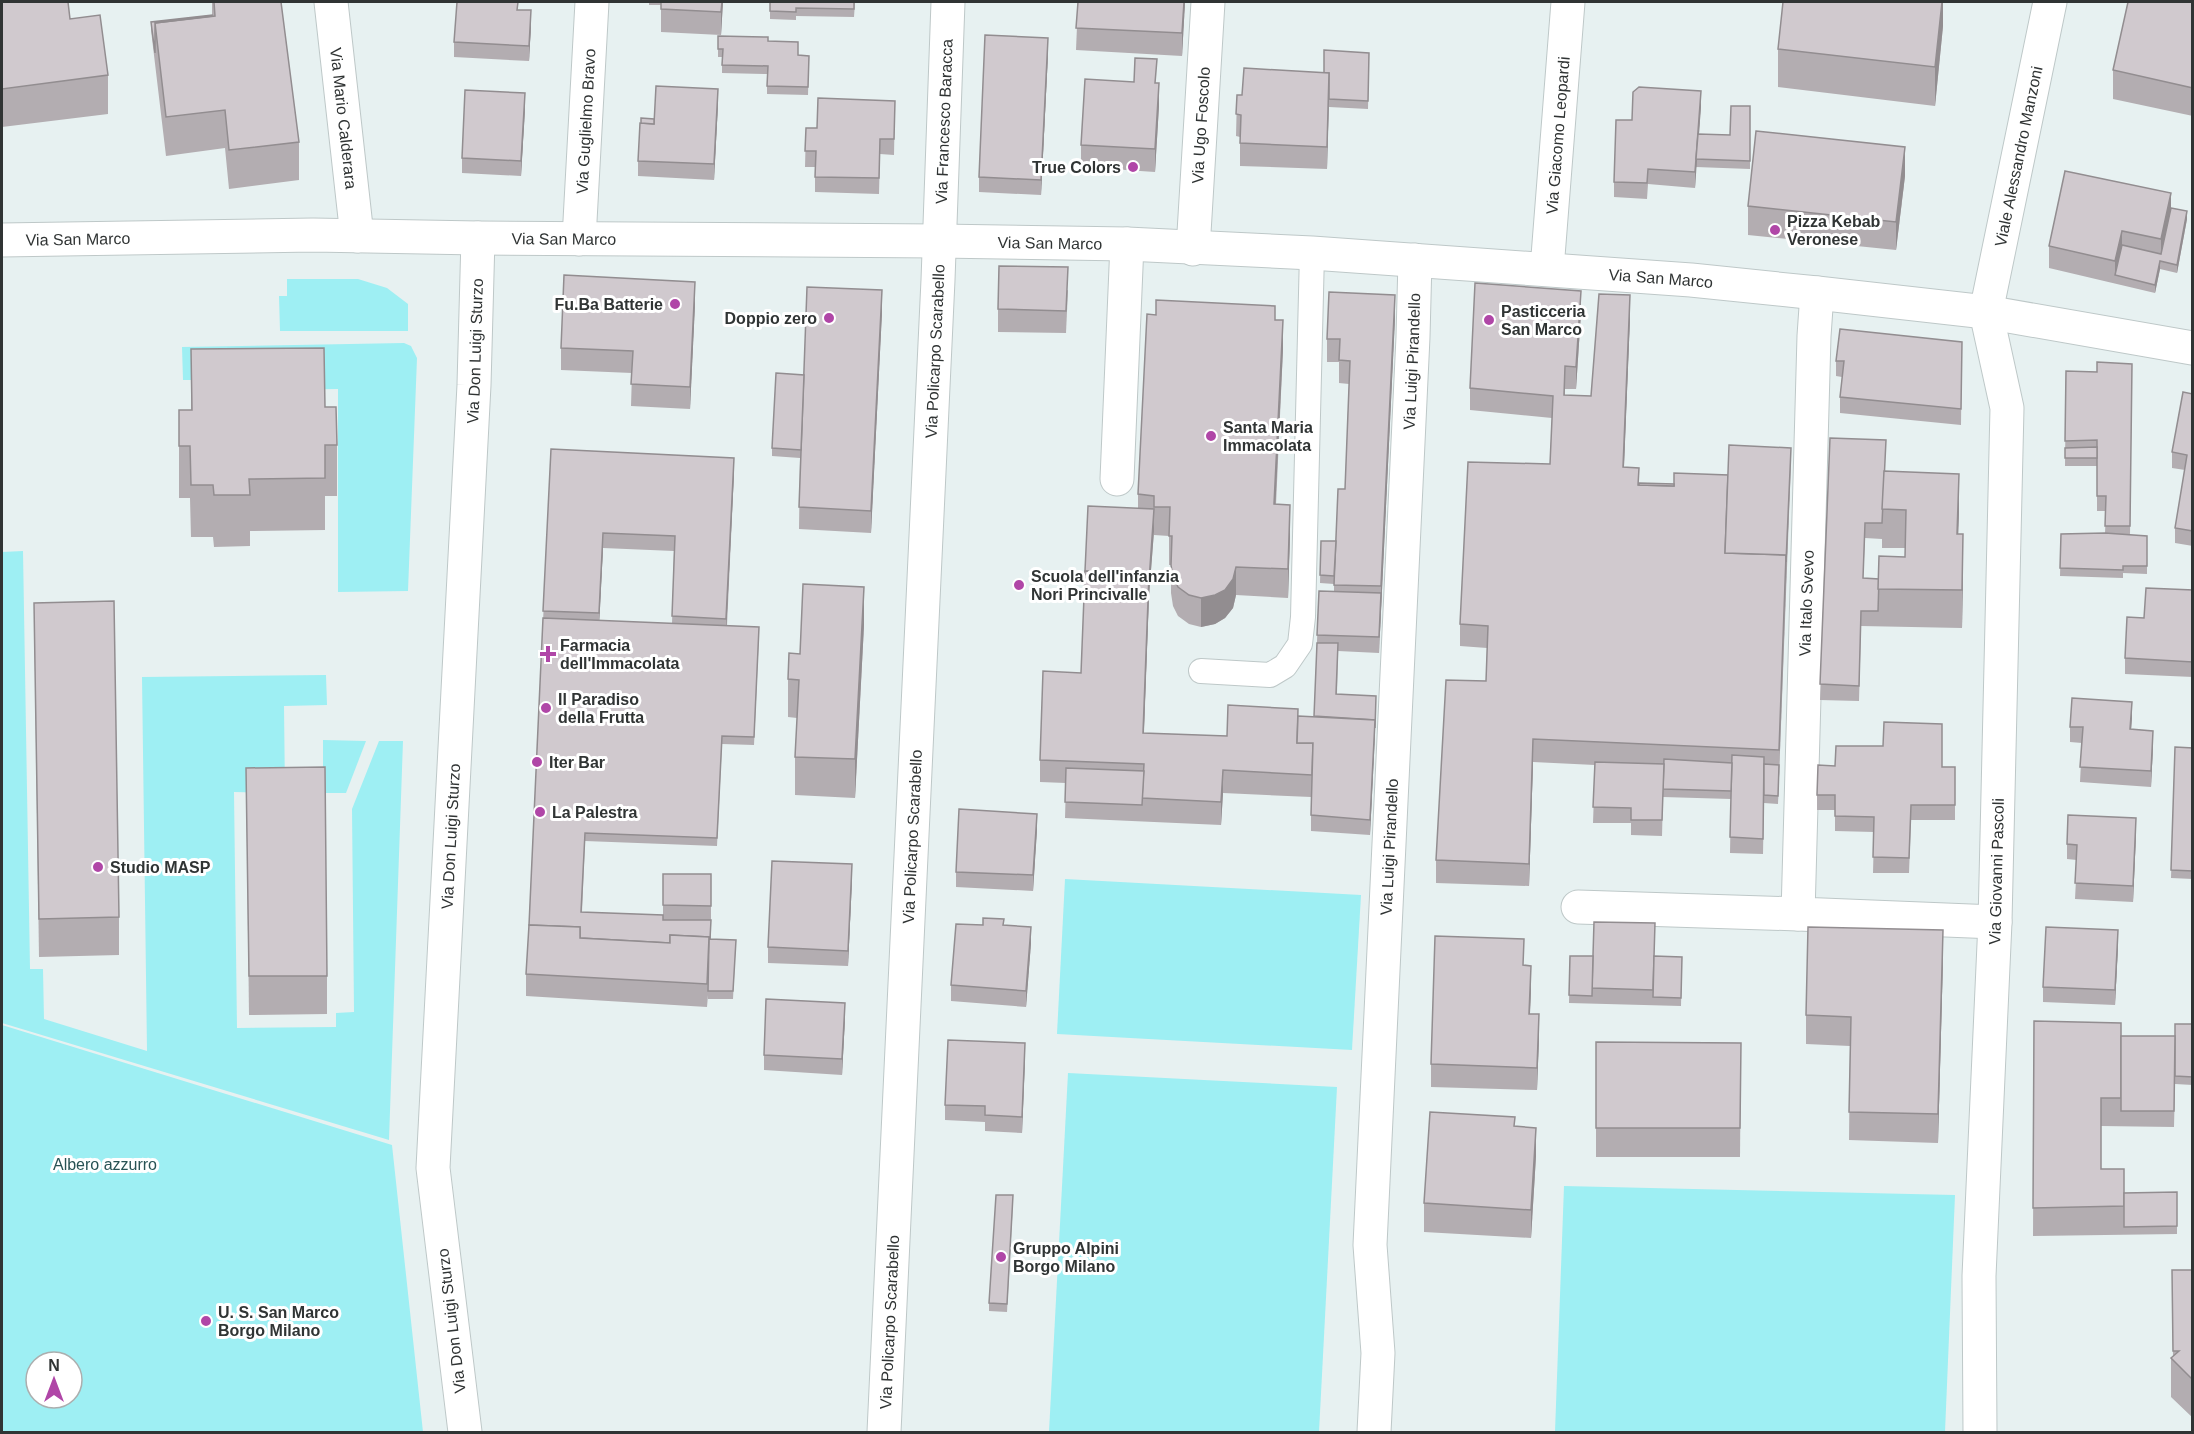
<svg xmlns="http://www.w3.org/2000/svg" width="2194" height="1434" viewBox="0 0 2194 1434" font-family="Arial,sans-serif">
	<rect width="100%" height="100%" fill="#e7f1f1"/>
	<g fill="#9eeff3" fill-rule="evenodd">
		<path d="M287,279H358L387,288L408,304V331H280L279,296H287Z"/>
		<path d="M404,343L411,346L417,358L408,591L338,592V389L269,390V380H183L182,347Z"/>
		<path d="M23,551L30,969H43L44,1019L147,1051L142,677L326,675L327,705L284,706L285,793L234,792L237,1028L336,1027V1013L354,1012L352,809L379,741H403L389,1140L2,1023V552Z"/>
		<path d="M323,740L366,741L346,793H323Z"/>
		<path d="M1065,879L1361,895L1352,1050L1057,1034Z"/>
		<path d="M2,1025L392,1145L423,1432H2ZM36,1362H72V1398H36Z"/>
		<path d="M1068,1073L1337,1087L1319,1432H1049Z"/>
		<path d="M1564,1186L1955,1195L1945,1432H1555Z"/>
	</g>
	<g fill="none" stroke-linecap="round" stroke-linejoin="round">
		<defs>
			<path id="service" d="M1201,671L1270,675L1285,666L1300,644L1303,617L1312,253"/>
			<g id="minor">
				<path id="s1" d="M579,239L592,2"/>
				<path id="s2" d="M1193,249L1208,2"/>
				<path id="s3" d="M1547,269L1568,2"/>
				<path d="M1817,293L1814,336L1798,914L1995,922"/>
				<path d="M1117,479L1127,244"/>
				<path d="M1578,907L1798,914"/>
				<path id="s4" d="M884,1432L938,280L948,2"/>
				<path id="s5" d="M1374,1432L1378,1353L1370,1245L1413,337L1415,260"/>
				<path id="s6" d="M1980,1432L1979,1276L1995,922L2007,408L1986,312"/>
			</g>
			<g id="tertiary">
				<path id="s7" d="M331,2L357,236"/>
				<path id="s8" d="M1986,312L2050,2"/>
				<path id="s9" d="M465,1432L433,1168L474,385L478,238"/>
			</g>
			<g id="secondary">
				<path id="s10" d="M2,240L313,235L478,238L939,241L1127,244L1312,253L1691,280L1817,293L1986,312L2192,348"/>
			</g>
		</defs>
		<use href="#service" stroke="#bec8c8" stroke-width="26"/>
		<use href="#minor" stroke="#bec8c8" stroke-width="35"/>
		<use href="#tertiary" stroke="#bec8c8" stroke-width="35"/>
		<use href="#secondary" stroke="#bec8c8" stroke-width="35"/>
		<use href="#service" stroke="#fff" stroke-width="24"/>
		<use href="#minor" stroke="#fff" stroke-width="33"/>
		<use href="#tertiary" stroke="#fff" stroke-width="33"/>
		<use href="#secondary" stroke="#fff" stroke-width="33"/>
	</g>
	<g fill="#b3adb1" fill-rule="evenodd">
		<path d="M2,2L70,19L108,75V114L2,127Z"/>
		<path d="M212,2H281L299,142V180L229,189L225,148L166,156L151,30V22L212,15Z"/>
		<path d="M649,2H723L721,35L661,32V5H649Z"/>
		<path d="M770,2H855L854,17L796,16V20L770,19Z"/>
		<path d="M1078,2H1185L1182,56L1076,50Z"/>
		<path d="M1943,2V26L1935,106L1778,87V49Z"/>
		<path d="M2193,2V116L2113,99V70Z"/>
		<path d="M518,10L531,26L529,61L454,57V42Z"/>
		<path d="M718,36L768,41L798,55L809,56L808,95L767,94V74L722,73V57H718Z"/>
		<path d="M1369,53L1368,109L1329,107V95L1327,169L1240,166V137L1236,136L1237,95H1242L1324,73Z"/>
		<path d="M1048,54L1041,195L979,192V177Z"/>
		<path d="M1157,83L1159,106L1155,172L1081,167V145Z"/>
		<path d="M895,101L894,155L880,154L879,194L815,192V167H805L806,128H817Z"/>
		<path d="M718,104L714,180L638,176V161L654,119Z"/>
		<path d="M1701,106L1699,134L1730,135L1750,106V169L1696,167L1695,188L1648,184L1647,199L1614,197V182L1632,120Z"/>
		<path d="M525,109L521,176L462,173V158Z"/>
		<path d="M1905,176L1896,250L1748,235V206Z"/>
		<path d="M2171,208L2187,219L2177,273L2160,269L2155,293L2049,268V246Z"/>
		<path d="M1068,290L1066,333L998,332V309Z"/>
		<path d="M695,304L690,409L631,406L632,373L561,370V348Z"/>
		<path d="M882,312L871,533L799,529L800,458L772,456V448L804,375Z"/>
		<path d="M1581,313L1576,389H1565V395L1591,396L1630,318L1624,467L1639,483L1674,484L1791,463L1778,804L1764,803V799L1763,854L1730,853L1731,799L1663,797L1662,836L1631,835V823H1593L1595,765L1533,762L1529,886L1436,883V860L1486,681L1487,648L1460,646V624L1550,464L1552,418L1470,410V388Z"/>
		<path d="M1395,318L1379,653L1338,651L1337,694L1376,704L1370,835L1311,831V797L1223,793L1221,825L1065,818L1066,783L1040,782V760L1081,673L1138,508V494L1275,320L1283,349L1276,505L1290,534L1288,598L1236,595L1233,608L1225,618L1215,624L1201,627L1189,624L1178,616L1173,606L1171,593V565H1169V536L1154,535V531L1149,596L1144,733L1227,736L1298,716H1314L1319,591H1334V584L1320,583L1321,541H1336L1345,489L1349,384L1339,383V362H1327V339Z"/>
		<path d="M1962,342L1961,425L1840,413V397L1842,377L1836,376V361Z"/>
		<path d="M191,349L325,407L337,445V496H325V530L250,531V546L214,547L213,537H191L190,498H179V410H191Z"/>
		<path d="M2132,364L2130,535L2147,536V574L2123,573V578L2060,576L2061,534L2105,533L2106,511H2097V466H2065L2066,371L2097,372Z"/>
		<path d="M2193,394V546L2175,543V528L2185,470L2172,468V452Z"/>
		<path d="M1830,438L1885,471L1959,512L1958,534L1963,572L1962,628L1861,626L1859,701L1820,700ZM1865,538L1882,539V548H1905V557L1879,579H1863Z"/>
		<path d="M551,449L734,473L727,626L759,635L754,745L722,744L717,846L585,841L582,912L663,915V874H711V939L736,940L733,999H708V995L707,1007L526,996V974L529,925ZM603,548L674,551L672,624L599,621Z"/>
		<path d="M2193,590V677L2125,674V658L2144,618Z"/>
		<path d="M34,603L119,917V955L39,957Z"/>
		<path d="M864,625L855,798L795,795V757L797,718L788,717V679L800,654Z"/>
		<path d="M2132,717L2131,730L2153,746L2151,787L2080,782L2082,743L2070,742V727Z"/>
		<path d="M2175,747L2193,748V879L2171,878Z"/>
		<path d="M1835,766L1955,767V820H1911L1909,873H1873L1874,832L1835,831V810H1817V795Z"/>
		<path d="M246,768L327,976V1014L249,1015Z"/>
		<path d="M1037,829L1033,891L956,887V872Z"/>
		<path d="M2136,834L2133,902L2075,899L2077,860L2067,859V844Z"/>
		<path d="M852,879L848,966L768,963V947Z"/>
		<path d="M983,925H1004L1031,943L1026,1007L951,1001V985Z"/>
		<path d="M2118,946L2115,1005L2043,1002V987Z"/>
		<path d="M1570,956L1682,957L1681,1006L1569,1003Z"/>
		<path d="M1943,959L1938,1143L1849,1140L1850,1046L1806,1044V1015Z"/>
		<path d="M1524,965L1531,988L1530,1014L1539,1037L1537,1090L1431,1087V1064Z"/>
		<path d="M845,1018L842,1075L764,1070V1055Z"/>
		<path d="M2034,1021L2121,1036H2175L2193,1024V1085L2175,1084L2174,1127L2101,1126V1169L2124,1193L2177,1192V1234L2033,1236Z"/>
		<path d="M1596,1042L1741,1043L1740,1157H1596Z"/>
		<path d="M1025,1058L1022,1133L985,1131V1122L945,1120V1105Z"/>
		<path d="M1515,1126L1536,1156L1531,1238L1424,1232V1203Z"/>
		<path d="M1013,1203L1007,1312L989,1311V1303Z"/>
		<path d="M2172,1270H2193V1418L2171,1397V1358L2173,1357Z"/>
	</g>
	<g fill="#928d90">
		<path d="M722,2H723L721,35V12Z"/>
		<path d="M1184,2H1185L1182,56V33Z"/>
		<path d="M1942,2H1943V26L1935,106V67Z"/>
		<path d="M531,10V26L529,61V46Z"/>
		<path d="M1048,38V54L1041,195V180Z"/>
		<path d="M1329,73V95L1327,169V147Z"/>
		<path d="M1159,83V106L1155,172V149Z"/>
		<path d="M718,89V104L714,180V164Z"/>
		<path d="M1701,91V106L1695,188V172Z"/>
		<path d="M525,93V109L521,176V161Z"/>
		<path d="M1905,147V176L1896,250V222Z"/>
		<path d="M2171,193V216L2161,262V239Z"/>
		<path d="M2187,211V219L2177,273V265Z"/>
		<path d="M2122,231V253L2115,275V261Z"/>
		<path d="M2160,261V269L2155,293V285Z"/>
		<path d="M695,282V304L690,409V387Z"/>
		<path d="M882,290V312L871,533V511Z"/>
		<path d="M1581,291V313L1576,389V367Z"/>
		<path d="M1395,295V318L1379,653L1381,586Z"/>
		<path d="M1630,295V318L1623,490V467Z"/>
		<path d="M1283,320V349L1274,533V504Z"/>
		<path d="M1791,448L1786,578L1779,773L1778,804Z"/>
		<path d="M734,458V473L726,634V619Z"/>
		<path d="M1959,474V512L1957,572V534Z"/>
		<path d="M1290,505V534L1288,598V569Z"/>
		<path d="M1154,516V531L1149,596L1143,755V733L1149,574Z"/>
		<path d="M603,533V548L599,628V613Z"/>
		<path d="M1963,534V572L1962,628V590Z"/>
		<path d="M1236,567V595L1233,608L1225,618L1215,624L1201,627V598Z"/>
		<path d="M864,587V625L855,798V759Z"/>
		<path d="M2132,702V717L2130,745V729Z"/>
		<path d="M1375,720V735L1370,835V820Z"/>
		<path d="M2153,731V746L2151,787V771Z"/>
		<path d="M1533,739V762L1529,886V864Z"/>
		<path d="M1223,770V793L1221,825V802Z"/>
		<path d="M1037,814V829L1033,891V875Z"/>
		<path d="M2136,818V834L2133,902V886Z"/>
		<path d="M852,864V879L848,966V951Z"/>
		<path d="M1031,927V943L1026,1007V991Z"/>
		<path d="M1943,930V959L1938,1143V1114Z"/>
		<path d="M2118,930V946L2115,1005V990Z"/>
		<path d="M1531,966V988L1529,1036V1014Z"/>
		<path d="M845,1003V1018L842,1075V1059Z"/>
		<path d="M1539,1014V1037L1537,1090V1068Z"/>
		<path d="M1025,1043V1058L1022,1133V1117Z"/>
		<path d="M1536,1128V1156L1531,1238V1210Z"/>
	</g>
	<g fill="#d0c9ce" stroke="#928d90" stroke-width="1.5">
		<path d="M2,2H68L70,19L100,15L108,75L2,89Z"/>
		<path d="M214,2H281L299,142L229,150L225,110L166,117L155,23L215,16Z"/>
		<path d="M457,2H518L517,10H531L529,46L454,42Z"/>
		<path d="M661,2H722L721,12L661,9Z"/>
		<path d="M770,2H854V9L796,8V12L770,11Z"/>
		<path d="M1078,2H1184L1182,33L1076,28Z"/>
		<path d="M1783,2H1942L1935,67L1778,49Z"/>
		<path d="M2128,2H2193V88L2113,70Z"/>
		<path d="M212,15V16L155,23V53L151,22Z"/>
		<path d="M985,35L1048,38L1041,180L979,177Z"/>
		<path d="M718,36L768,37V41L798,42V55L809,56L808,87L767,86L768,66L722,65L723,49H718Z"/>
		<path d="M1324,50L1369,53L1368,101L1329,99V73H1324Z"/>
		<path d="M1135,58L1157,59L1155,83H1159L1155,149L1081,145L1085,79L1134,82Z"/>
		<path d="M1244,68L1329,73L1327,147L1240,143L1241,115L1236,114L1237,95H1242Z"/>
		<path d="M656,86L718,89L714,164L638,161L640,123L654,124Z"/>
		<path d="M1639,87L1701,91L1695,172L1648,169L1647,183L1614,182L1616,120H1632L1633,92Z"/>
		<path d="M465,90L525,93L521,161L462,158Z"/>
		<path d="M818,98L895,101L894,139H880L879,178L815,177L816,151H805L806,128H817Z"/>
		<path d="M1731,106H1750V161L1696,159L1698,134L1730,135Z"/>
		<path d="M641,118L654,119V124L641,123Z"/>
		<path d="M1756,131L1905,147L1896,222L1748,206Z"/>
		<path d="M2065,171L2171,193L2161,239L2122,231L2115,261L2049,246Z"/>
		<path d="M2171,208L2187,211L2177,265L2160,261L2155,285L2115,275L2122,245L2161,254Z"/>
		<path d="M999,266L1068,267L1066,311L998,309Z"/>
		<path d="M564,275L695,282L690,387L631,384L633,351L561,348Z"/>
		<path d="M1475,283L1581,291L1576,367L1565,366L1564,395L1591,396L1599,294L1630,295L1623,467L1639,468L1638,485L1674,486V473L1728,475L1725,553L1786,555L1779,750L1533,739L1529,864L1436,860L1446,680L1486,681L1488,626L1460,624L1468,462L1550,464L1553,396L1470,388Z"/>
		<path d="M807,287L882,290L871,511L799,507Z"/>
		<path d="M1329,292L1395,295L1381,586L1334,585L1338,489H1345L1350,361L1339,360L1340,339H1327Z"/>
		<path d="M1156,300L1275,306V320H1283L1274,504L1290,505L1288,569L1236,567L1233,579L1225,590L1215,595L1201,598L1189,595L1178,587L1173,577L1171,565L1172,536H1169L1170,507H1154V496L1138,494L1147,314L1156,315Z"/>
		<path d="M1840,329L1962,342L1961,409L1840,397L1844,361H1836Z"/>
		<path d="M324,348L325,407H336L337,445H325V478L249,479L250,495H214L213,485H191L190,446H179V410H192L191,349Z"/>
		<path d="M2097,362L2132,364L2130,526H2105L2106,496H2097V440L2065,441L2066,371L2097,372Z"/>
		<path d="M776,373L804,375L801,450L772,448Z"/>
		<path d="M2183,392L2193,394V531L2175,528L2187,455L2172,452Z"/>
		<path d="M1830,438L1886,440L1882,523H1865L1863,578L1879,579L1878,611H1861L1859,686L1820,684Z"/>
		<path d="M1729,445L1791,448L1786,562V555L1725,553Z"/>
		<path d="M2097,447V458H2065V448Z"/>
		<path d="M551,449L734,458L726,619L672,616L675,536L603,533L599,613L543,611Z"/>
		<path d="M1884,471L1959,474L1957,534H1963L1962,590L1878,589L1879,556L1905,557L1906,510L1882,509Z"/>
		<path d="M1639,483L1674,484V486L1639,485Z"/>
		<path d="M1088,506L1154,509L1149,581V574L1085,571Z"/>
		<path d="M2105,533L2147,536V566H2123V570L2060,568L2061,534Z"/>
		<path d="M1321,541H1336L1334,576L1320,575Z"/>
		<path d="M1085,571L1149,574L1143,733L1227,736L1228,705L1298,709L1297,743H1313L1312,775L1223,770L1221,802L1142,798L1144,764L1040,760L1043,671L1081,673Z"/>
		<path d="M803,584L864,587L855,759L795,757L799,680L788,679L789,653L800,654Z"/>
		<path d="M2146,588L2193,590V662L2125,658L2127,617L2144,618Z"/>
		<path d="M1319,591L1381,593L1379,637L1317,635Z"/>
		<path d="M114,601L119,917L39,919L34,603Z"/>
		<path d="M543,618L759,627L754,737L722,736L717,838L585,833L581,912L663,915V920H711L710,939L736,940L733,991H708L709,937L670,935V943L580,938V927L529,925Z"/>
		<path d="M1317,643H1338L1336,694L1376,696L1375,728V720L1314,716Z"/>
		<path d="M2072,698L2132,702L2130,729L2153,731L2151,771L2080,767L2083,727H2070Z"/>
		<path d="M1298,716L1375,720L1370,820L1311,815L1313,743H1297Z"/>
		<path d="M1884,722L1942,724V767H1955V805H1911L1909,858L1873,857L1874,817L1835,816V795H1817L1818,765L1835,766L1836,746H1883Z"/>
		<path d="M2175,747L2193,748V871L2171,870Z"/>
		<path d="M1732,755L1764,757L1763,839L1730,837Z"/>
		<path d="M1664,759L1732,763L1731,791L1663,789Z"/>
		<path d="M1595,762L1664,764L1662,820H1631V808L1593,807Z"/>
		<path d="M1764,764L1779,765L1778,796L1764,795Z"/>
		<path d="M325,767L327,976H249L246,768Z"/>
		<path d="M1066,768L1144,771L1142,805L1065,802Z"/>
		<path d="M959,809L1037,814L1033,875L956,872Z"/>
		<path d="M2068,815L2136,818L2133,886L2075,883L2077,845L2067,844Z"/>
		<path d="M772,861L852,864L848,951L768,947Z"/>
		<path d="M663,874H711V906L663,905Z"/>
		<path d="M983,918L1004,919L1003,925L1031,927L1026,991L951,985L956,924L983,925Z"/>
		<path d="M1594,922L1655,923L1653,990L1592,988Z"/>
		<path d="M529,925L580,927V938L670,943V935L709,937L707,984L526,974Z"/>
		<path d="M1808,927L1943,930L1938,1114L1849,1112L1851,1017L1806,1015Z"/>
		<path d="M2046,927L2118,930L2115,990L2043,987Z"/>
		<path d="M1435,936L1524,939L1523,965L1531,966L1529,1014H1539L1537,1068L1431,1064Z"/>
		<path d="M1570,956H1593L1592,996L1569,995Z"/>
		<path d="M1654,956L1682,957L1681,998L1653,997Z"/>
		<path d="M766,999L845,1003L842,1059L764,1055Z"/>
		<path d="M2034,1021L2121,1023V1098H2101V1169H2124V1206L2033,1208Z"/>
		<path d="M2175,1024H2193V1077L2175,1076Z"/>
		<path d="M2121,1036H2175L2174,1111H2121Z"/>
		<path d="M948,1040L1025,1043L1022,1117L985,1115V1106L945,1105Z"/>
		<path d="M1596,1042L1741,1043L1740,1128H1596Z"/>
		<path d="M1430,1112L1515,1117L1514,1126L1536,1128L1531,1210L1424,1203Z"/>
		<path d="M2177,1192V1226L2124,1227V1193Z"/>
		<path d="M996,1195H1013L1007,1304L989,1303Z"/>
		<path d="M2172,1270H2193V1380L2171,1358L2179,1351H2173Z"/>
	</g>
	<g fill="#b046a7" stroke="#fff" stroke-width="2">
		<circle cx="1133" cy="167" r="6"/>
		<circle cx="1775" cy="230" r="6"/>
		<circle cx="675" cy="304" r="6"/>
		<circle cx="829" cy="318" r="6"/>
		<circle cx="1489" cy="320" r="6"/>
		<circle cx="1211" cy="436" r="6"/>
		<circle cx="1019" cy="585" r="6"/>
		<path d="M545 645h6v6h6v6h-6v6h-6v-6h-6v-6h6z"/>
		<circle cx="546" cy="708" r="6"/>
		<circle cx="537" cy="762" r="6"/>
		<circle cx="540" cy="812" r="6"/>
		<circle cx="98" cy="867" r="6"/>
		<circle cx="1001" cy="1257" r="6"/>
		<circle cx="206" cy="1321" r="6"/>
	</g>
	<g text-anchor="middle" stroke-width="6" stroke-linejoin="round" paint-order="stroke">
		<g font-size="16" fill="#303434" stroke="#fff">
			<text dy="6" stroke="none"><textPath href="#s7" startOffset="117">Via Mario Calderara</textPath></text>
			<text dy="6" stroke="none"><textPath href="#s1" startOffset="118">Via Guglielmo Bravo</textPath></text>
			<text dy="6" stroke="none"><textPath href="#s4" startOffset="1312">Via Francesco Baracca</textPath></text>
			<text dy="6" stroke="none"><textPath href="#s2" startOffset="124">Via Ugo Foscolo</textPath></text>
			<text dy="6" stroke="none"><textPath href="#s3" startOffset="134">Via Giacomo Leopardi</textPath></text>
			<text dy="6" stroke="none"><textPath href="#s8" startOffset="159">Viale Alessandro Manzoni</textPath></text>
			<text dy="6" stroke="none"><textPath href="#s10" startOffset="76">Via San Marco</textPath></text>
			<text dy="6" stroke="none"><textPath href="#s10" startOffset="562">Via San Marco</textPath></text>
			<text dy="6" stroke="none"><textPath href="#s10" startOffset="1048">Via San Marco</textPath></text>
			<text dy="6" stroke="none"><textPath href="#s10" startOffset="1660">Via San Marco</textPath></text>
			<text dy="6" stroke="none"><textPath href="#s9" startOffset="1084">Via Don Luigi Sturzo</textPath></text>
			<text dy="6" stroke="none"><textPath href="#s4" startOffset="1082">Via Policarpo Scarabello</textPath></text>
			<text dy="6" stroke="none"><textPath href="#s5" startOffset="1072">Via Luigi Pirandello</textPath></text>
			<text transform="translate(1806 603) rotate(-88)" y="6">Via Italo Svevo</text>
			<text dy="6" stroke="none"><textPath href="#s9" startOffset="598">Via Don Luigi Sturzo</textPath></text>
			<text dy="6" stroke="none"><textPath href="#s4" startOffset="596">Via Policarpo Scarabello</textPath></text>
			<text dy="6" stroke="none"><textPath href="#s5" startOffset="586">Via Luigi Pirandello</textPath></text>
			<text dy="6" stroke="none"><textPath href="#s6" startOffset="561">Via Giovanni Pascoli</textPath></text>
			<text transform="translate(451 1321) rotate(-97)" y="6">Via Don Luigi Sturzo</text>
			<text dy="6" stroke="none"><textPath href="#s4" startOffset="110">Via Policarpo Scarabello</textPath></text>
		</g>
		<g font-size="16" font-weight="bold" fill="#303434" stroke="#fff" text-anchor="start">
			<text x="1121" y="173" text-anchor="end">True Colors</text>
			<text x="1787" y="227">Pizza Kebab<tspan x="1787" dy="18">Veronese</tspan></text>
			<text x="663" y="310" text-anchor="end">Fu.Ba Batterie</text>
			<text x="1501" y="317">Pasticceria<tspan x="1501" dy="18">San Marco</tspan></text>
			<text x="817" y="324" text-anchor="end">Doppio zero</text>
			<text x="1223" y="433">Santa Maria<tspan x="1223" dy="18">Immacolata</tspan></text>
			<text x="1031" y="582">Scuola dell'infanzia<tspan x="1031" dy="18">Nori Princivalle</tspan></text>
			<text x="560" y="651">Farmacia<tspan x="560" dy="18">dell'Immacolata</tspan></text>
			<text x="558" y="705">Il Paradiso<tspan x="558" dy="18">della Frutta</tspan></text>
			<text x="549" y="768">Iter Bar</text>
			<text x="552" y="818">La Palestra</text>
			<text x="110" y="873">Studio MASP</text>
			<text x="1013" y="1254">Gruppo Alpini<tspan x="1013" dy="18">Borgo Milano</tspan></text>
			<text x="218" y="1318">U. S. San Marco<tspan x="218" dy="18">Borgo Milano</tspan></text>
		</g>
		<g font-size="16" fill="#285254" stroke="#fff">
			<text x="105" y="1170">Albero azzurro</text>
		</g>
	</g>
	<rect width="2194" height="1434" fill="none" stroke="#303434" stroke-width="6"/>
	<g transform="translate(54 1380)"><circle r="28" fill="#ffffff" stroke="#acaeae" stroke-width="1.5"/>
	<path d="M0-4.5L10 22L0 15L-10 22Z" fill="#b046a7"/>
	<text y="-9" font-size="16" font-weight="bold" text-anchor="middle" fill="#303434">N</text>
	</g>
</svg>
